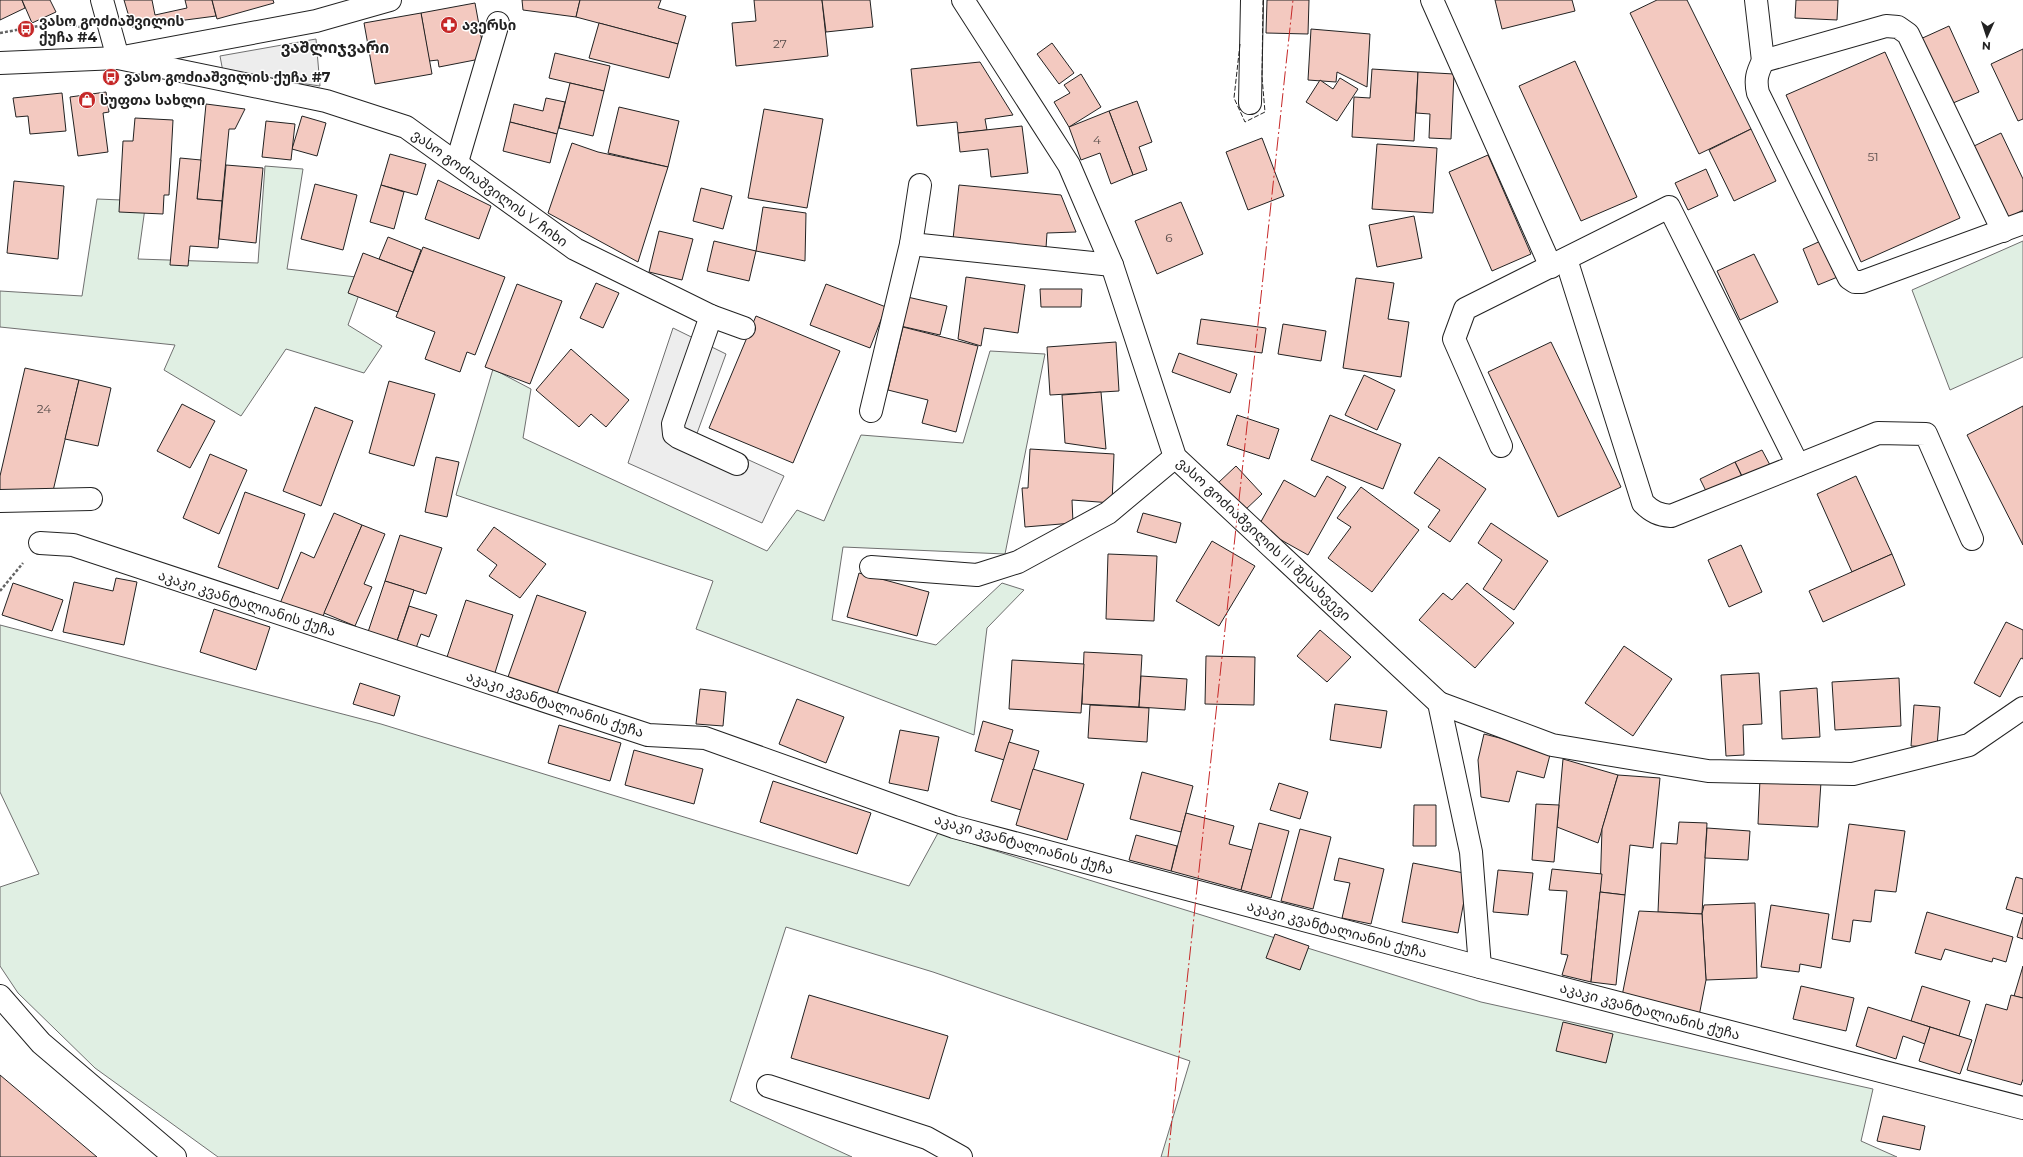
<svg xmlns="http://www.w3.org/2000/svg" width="2023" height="1157" viewBox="0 0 2023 1157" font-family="Montserrat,'Noto Sans Georgian',sans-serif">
	<rect width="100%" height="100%" fill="#fff"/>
	<g fill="#e0efe3" stroke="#6f6f6f">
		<path d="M265,166L303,169L287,269L365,278L348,325L382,346L364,373L286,349L241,416L164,370L175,345L0,327V291L82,296L97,199L146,201L138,259L258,263Z"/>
		<path d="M2023,241V357L1950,390L1912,290Z"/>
		<path d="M990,351L1045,354L1005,554L843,547L832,620L936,645L1002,583L1024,590L987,628L974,735L696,629L713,581L456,495L493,369L531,389L523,438L767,551L797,510L824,521L861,435L963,443Z"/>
		<path d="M0,625L381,724L909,886L938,833L1481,1002L1873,1089L1861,1141L1897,1157H1161L1190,1061L933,972L786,927L730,1101L852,1157H218L95,1068L18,993L0,966V887L39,874L0,792Z"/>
	</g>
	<g fill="#ededed" stroke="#6f6f6f">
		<path d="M316,39L320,86L223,72L220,56Z"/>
		<path d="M673,328L726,354L696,436L784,476L762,523L628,463Z"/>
	</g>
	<g fill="#f3c9c0" stroke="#222">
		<path d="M0,0H22L25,8L0,20Z"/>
		<path d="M22,0H50L56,12L32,23Z"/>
		<path d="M124,0H152L155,15L187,8L185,0H212L216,16L132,27Z"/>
		<path d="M212,0H273L274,3L217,19Z"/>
		<path d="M522,0H580L576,17L523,10Z"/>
		<path d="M580,0H661L658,8L686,16L678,44L576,17Z"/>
		<path d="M754,0H822L828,56L736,66L732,23L756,21Z"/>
		<path d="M822,0H870L873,27L826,32Z"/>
		<path d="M1267,0H1309L1308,34L1266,33Z"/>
		<path d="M1495,0H1572L1575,11L1502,29Z"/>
		<path d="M1657,0H1687L1751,129L1699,154L1630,13Z"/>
		<path d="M1796,0H1838L1837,20L1795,18Z"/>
		<path d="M475,3L485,58L439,67L438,60L429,61L421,13Z"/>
		<path d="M421,13L432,74L375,84L364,23Z"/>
		<path d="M599,23L678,44L669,78L589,58Z"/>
		<path d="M1949,26L1979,92L1946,106L1916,41Z"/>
		<path d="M1311,29L1370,34L1367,87L1337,72L1336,82L1308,80Z"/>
		<path d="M1052,43L1074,73L1059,84L1037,54Z"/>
		<path d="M2023,49V119L2018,121L1991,64Z"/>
		<path d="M1885,52L1960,218L1861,262L1786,95Z"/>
		<path d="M555,53L610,66L604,91L549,78Z"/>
		<path d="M1575,61L1637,197L1581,221L1519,86Z"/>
		<path d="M980,62L1013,115L985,119L987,130L958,133L957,122L917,126L911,69Z"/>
		<path d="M1372,69L1418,72L1414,141L1352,137L1354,97L1370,98Z"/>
		<path d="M1418,72L1454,74L1451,139L1429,138L1430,114L1416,113Z"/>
		<path d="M1081,74L1101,107L1069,127L1054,102L1070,93L1064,85Z"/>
		<path d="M1340,78L1358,89L1337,121L1306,102L1320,80L1333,89Z"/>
		<path d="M570,83L604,91L593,136L559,128Z"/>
		<path d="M106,92L109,112L103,113L108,152L78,156L70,97Z"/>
		<path d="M62,93L66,131L30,134L28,116L16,117L13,98Z"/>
		<path d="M546,98L565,102L557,134L510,122L514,104L543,111Z"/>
		<path d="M1137,101L1152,142L1139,147L1147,170L1133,175L1109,111Z"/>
		<path d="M206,104L245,109L235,129H229L222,201L197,199Z"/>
		<path d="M619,107L679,121L668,167L608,153Z"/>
		<path d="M764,109L823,119L807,208L748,198Z"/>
		<path d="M1109,111L1133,175L1111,184L1100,153L1081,160L1069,127Z"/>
		<path d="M302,116L326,123L317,156L292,149Z"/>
		<path d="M135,118L173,120L169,195H164L163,214L119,212L123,141H133Z"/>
		<path d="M266,121L295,124L291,160L262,157Z"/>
		<path d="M510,122L557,134L550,163L503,151Z"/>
		<path d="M1022,126L1028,173L991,177L988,149L960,152L958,133Z"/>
		<path d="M1751,129L1776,181L1734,201L1709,150Z"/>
		<path d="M2001,133L2023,179V210L2006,219L1972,147Z"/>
		<path d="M1262,138L1284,196L1248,210L1226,152Z"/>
		<path d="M572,143L598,152L668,167L638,262L548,213Z"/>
		<path d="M1377,144L1437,148L1433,213L1372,209Z"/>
		<path d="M390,154L426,164L417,195L381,185Z"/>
		<path d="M1488,155L1531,254L1492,271L1449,172Z"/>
		<path d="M180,158L201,160L197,199L222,201L218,248L190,246L188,266L170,265Z"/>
		<path d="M226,165L263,168L256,243L219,239Z"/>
		<path d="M1706,169L1718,196L1688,210L1675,183Z"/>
		<path d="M438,180L491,206L479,239L425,219Z"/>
		<path d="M14,181L64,186L58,259L7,253Z"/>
		<path d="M315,184L357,195L343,250L301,239Z"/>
		<path d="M381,185L404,192L394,229L370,222Z"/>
		<path d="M959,185L1061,195L1076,232L1047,233L1046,248L953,239Z"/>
		<path d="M701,188L732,196L723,229L693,221Z"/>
		<path d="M1181,202L1203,254L1157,274L1135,221Z"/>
		<path d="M763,207L806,213L805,261L756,251Z"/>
		<path d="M1414,216L1422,258L1377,267L1369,225Z"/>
		<path d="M659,231L693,239L682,280L649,272Z"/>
		<path d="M388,237L421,250L413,272L379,259Z"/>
		<path d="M1825,239L1840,276L1818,285L1803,249Z"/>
		<path d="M714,241L756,251L749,281L707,271Z"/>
		<path d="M423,247L505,277L475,355L467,352L460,372L425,359L435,332L396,317Z"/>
		<path d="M363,253L413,272L398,312L348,293Z"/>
		<path d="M1754,254L1778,302L1740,320L1717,271Z"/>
		<path d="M966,277L1025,285L1018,333L984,328L981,346L958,339Z"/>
		<path d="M1356,278L1394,283L1388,319L1409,322L1401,377L1343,368Z"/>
		<path d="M596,283L619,293L603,328L580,318Z"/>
		<path d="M517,284L562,301L530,384L485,367Z"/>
		<path d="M826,284L886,307L870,348L810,325Z"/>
		<path d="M1040,289H1082L1081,307H1041Z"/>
		<path d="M903,296L947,306L940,335L896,325Z"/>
		<path d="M756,316L840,351L793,463L709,428Z"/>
		<path d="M1201,319L1266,328L1262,353L1197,344Z"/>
		<path d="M1283,324L1326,331L1321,361L1278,354Z"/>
		<path d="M903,327L978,346L956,432L922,423L928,400L888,390Z"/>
		<path d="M1116,342L1119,391L1050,395L1047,347Z"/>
		<path d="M1551,342L1621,487L1558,517L1488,372Z"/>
		<path d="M571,349L629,400L606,427L591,414L579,427L536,390Z"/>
		<path d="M1179,353L1237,374L1230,393L1172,372Z"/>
		<path d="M25,368L79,380L53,491L0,490V476Z"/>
		<path d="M1364,375L1395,390L1377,430L1345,415Z"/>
		<path d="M79,380L111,388L98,446L65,439Z"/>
		<path d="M389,381L435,394L414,466L369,453Z"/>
		<path d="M1101,392L1106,449L1065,443L1062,395Z"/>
		<path d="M182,404L215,421L190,468L157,451Z"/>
		<path d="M2023,406V545L1967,435Z"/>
		<path d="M315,407L353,421L321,506L283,491Z"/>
		<path d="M1237,415L1279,429L1269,459L1227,445Z"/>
		<path d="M1330,415L1401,444L1383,489L1311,460Z"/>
		<path d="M1030,449L1114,454L1112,503L1072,500L1073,523L1025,527L1022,488H1028Z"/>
		<path d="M1762,450L1770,465L1743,478L1735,462Z"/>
		<path d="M210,454L247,470L219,534L183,518Z"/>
		<path d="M436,457L459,462L447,517L425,512Z"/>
		<path d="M1439,457L1486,489L1450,542L1428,527L1440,510L1414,493Z"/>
		<path d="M1735,462L1745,483L1710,499L1700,479Z"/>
		<path d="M1236,466L1262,494L1244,511L1218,483Z"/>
		<path d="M1327,476L1346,487L1308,555L1258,527L1284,480L1315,497Z"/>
		<path d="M1856,476L1892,554L1852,572L1817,494Z"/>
		<path d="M1361,487L1419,530L1372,592L1328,558L1351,527L1337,518Z"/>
		<path d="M245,492L305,514L278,589L218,567Z"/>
		<path d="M334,513L362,525L320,623L279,606L301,552L314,558Z"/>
		<path d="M1143,513L1181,523L1176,543L1137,532Z"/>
		<path d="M1491,523L1548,561L1514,610L1483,589L1502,560L1478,543Z"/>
		<path d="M362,525L385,534L364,584L372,587L355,626L324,613Z"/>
		<path d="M494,527L546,564L520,598L489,576L497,565L477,550Z"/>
		<path d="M400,535L442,548L426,594L385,581Z"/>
		<path d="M1212,541L1255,566L1219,626L1176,601Z"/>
		<path d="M1741,545L1762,592L1729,607L1708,560Z"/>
		<path d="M1108,554L1157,556L1154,621L1106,619Z"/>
		<path d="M1892,554L1905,585L1823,622L1809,591Z"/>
		<path d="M859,573L929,592L917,636L847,617Z"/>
		<path d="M116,578L137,582L124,645L63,632L74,582L113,591Z"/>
		<path d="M385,581L414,590L396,644L367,635Z"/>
		<path d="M13,583L63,600L52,631L2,615Z"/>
		<path d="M1467,583L1514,623L1475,668L1419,620L1443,593L1452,600Z"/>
		<path d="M537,595L586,612L557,694L508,677Z"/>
		<path d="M466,600L513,615L493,679L445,663Z"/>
		<path d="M409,606L437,615L429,637L421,634L415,651L396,644Z"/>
		<path d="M214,609L270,627L256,670L200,652Z"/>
		<path d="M2006,622L2023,630V659L2021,658L2000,697L1974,683Z"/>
		<path d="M1320,630L1351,657L1327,682L1297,656Z"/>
		<path d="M1624,646L1672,679L1633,736L1585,703Z"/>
		<path d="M1084,652L1142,655L1139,707L1082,704Z"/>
		<path d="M1206,656L1255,657L1254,705L1205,704Z"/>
		<path d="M1012,660L1084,664L1081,713L1009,709Z"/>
		<path d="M1759,673L1762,724L1743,725L1744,755L1726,756L1721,675Z"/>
		<path d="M1141,676L1187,679L1185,710L1139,707Z"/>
		<path d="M1899,678L1901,726L1835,730L1832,682Z"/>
		<path d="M360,683L400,696L394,716L353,704Z"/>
		<path d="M1817,688L1820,737L1782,739L1780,691Z"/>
		<path d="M700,689L726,692L723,726L696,724Z"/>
		<path d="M797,699L844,717L826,763L779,744Z"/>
		<path d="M1335,704L1387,711L1381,748L1330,740Z"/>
		<path d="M1090,705L1149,708L1147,742L1088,738Z"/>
		<path d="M1914,705L1940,707L1937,747L1911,746Z"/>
		<path d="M983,721L1013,730L1004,760L975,751Z"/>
		<path d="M559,725L621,743L610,781L548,763Z"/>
		<path d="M900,730L939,737L928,791L889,783Z"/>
		<path d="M1484,734L1551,751L1544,778L1517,771L1509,802L1481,797L1478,760Z"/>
		<path d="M1009,742L1039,751L1021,810L991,801Z"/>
		<path d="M634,750L703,769L694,804L625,785Z"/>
		<path d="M1563,759L1618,775L1598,843L1557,827Z"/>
		<path d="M1033,769L1084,784L1067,840L1016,825Z"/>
		<path d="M1142,772L1193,786L1181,832L1130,819Z"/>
		<path d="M1618,775L1660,778L1653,848L1630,845L1625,895L1600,892L1602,829Z"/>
		<path d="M1760,779L1821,782L1818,827L1758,824Z"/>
		<path d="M773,781L871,813L857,854L760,822Z"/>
		<path d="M1279,783L1308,792L1300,819L1270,810Z"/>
		<path d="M1536,804L1559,805L1554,862L1532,860Z"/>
		<path d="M1414,805H1436V846H1413Z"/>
		<path d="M1186,813L1234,826L1229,844L1252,850L1241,890L1171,871Z"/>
		<path d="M1679,822L1707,823L1702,914L1658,912L1661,843L1677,844Z"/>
		<path d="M1259,823L1289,831L1271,898L1241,890Z"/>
		<path d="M1849,824L1905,831L1896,892L1875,890L1871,922L1853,920L1850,942L1832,939Z"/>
		<path d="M1707,828L1750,831L1748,860L1705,858Z"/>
		<path d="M1300,829L1331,837L1313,909L1281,901Z"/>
		<path d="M1136,835L1177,846L1171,871L1129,860Z"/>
		<path d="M1339,858L1384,869L1371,924L1342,918L1350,883L1334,880Z"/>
		<path d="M1413,863L1469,874L1458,933L1402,922Z"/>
		<path d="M1552,869L1602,874L1591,982L1562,975L1568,955L1561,954L1567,891L1549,890Z"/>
		<path d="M1498,870L1533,873L1528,915L1493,912Z"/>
		<path d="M2016,877L2023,879V914L2006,909Z"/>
		<path d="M1600,892L1625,895L1616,985L1591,982Z"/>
		<path d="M1755,903L1757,978L1706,980L1702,914L1704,905Z"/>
		<path d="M1771,905L1829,914L1821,968L1800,964L1799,972L1761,967Z"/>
		<path d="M1639,911L1702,914L1706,980L1699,1016L1621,1001Z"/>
		<path d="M1927,912L2013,937L2006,962L1993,958L1992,962L1945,949L1941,960L1915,953Z"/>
		<path d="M2023,917V939L2017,937Z"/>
		<path d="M1275,934L1309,946L1300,970L1266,958Z"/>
		<path d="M2023,966V998L2014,996Z"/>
		<path d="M1801,986L1854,998L1846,1031L1793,1019Z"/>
		<path d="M1922,986L1970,1001L1959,1036L1911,1021Z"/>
		<path d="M809,995L948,1036L929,1099L791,1058Z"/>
		<path d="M2011,995L2023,998V1079L2021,1085L1967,1070L1986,1004L2007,1010Z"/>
		<path d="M1868,1007L1930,1027L1925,1044L1903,1036L1896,1059L1856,1046Z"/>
		<path d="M1563,1022L1613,1034L1606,1063L1556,1051Z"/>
		<path d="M1930,1027L1972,1040L1960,1074L1919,1061Z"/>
		<path d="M0,1075L97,1157H0Z"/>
		<path d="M1883,1116L1925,1126L1920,1150L1877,1141Z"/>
	</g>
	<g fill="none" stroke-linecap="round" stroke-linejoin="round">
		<defs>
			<g id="minor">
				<path d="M102,0L118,58L326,101L406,127L575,249L711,316"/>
				<path d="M963,0L1069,165L1112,265L1175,457L1439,703L1471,852L1480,967"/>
				<path d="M1432,0L1551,267"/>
				<path d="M1756,0L1763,61L1886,26L1898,27L1908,34L2003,231"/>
				<path d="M1763,61C1757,73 1755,80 1758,93L1849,278L1855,282H1862L2023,223"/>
				<path d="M1250,103L1252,0"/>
				<path d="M457,162L498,23"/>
				<path d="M911,244L1112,265"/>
				<path d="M1566,259L1643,503C1652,512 1659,515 1671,516L1878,433L1926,434L1972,539"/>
				<path d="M871,411L911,244L920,185"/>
				<path d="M1501,446L1454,339L1465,309L1669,207L1798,465"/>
				<path d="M737,464L678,437L674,434L673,424L711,316L744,328"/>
				<path d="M0,501L91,499"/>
				<path d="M40,543L73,545L648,735L705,738L954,827L1480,967L2023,1108"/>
				<path d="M871,567L977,575L1018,562L1108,513L1175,457"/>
				<path d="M1439,703L1552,745L1708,771L1853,774L1969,745L2023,708"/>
				<path d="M768,1086L927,1138L961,1157"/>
			</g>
			<g id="major">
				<path d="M0,63L118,58L316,21L390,0"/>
				<path d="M0,996L41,1043L175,1157"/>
			</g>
		</defs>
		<use href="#minor" stroke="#222" stroke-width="24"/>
		<use href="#major" stroke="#222" stroke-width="24"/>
		<g stroke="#646464" stroke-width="2.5" stroke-dasharray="3 2" stroke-linecap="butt">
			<path d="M0,33L61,22L80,27"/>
			<path d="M0,591L23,563"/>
		</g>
		<use href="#minor" stroke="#fff" stroke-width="22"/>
		<use href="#major" stroke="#fff" stroke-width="22"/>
		<path stroke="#222" stroke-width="1" stroke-dasharray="5 2" stroke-linecap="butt" d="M1240,44L1234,98L1245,122L1265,112L1262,77L1263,0"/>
		<path stroke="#c62828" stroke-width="1" stroke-dasharray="14 3 2 3" stroke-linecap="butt" d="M1168,1157L1293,0"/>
	</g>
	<defs>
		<symbol id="pharmacy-disc" viewBox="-11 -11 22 22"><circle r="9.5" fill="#c62828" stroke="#fff"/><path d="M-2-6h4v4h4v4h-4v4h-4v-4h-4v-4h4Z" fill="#fff"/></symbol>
		<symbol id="bus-disc" viewBox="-11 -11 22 22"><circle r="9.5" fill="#c62828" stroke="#fff"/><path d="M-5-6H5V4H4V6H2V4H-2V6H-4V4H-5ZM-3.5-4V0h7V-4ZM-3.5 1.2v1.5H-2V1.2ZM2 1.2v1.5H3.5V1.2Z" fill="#fff"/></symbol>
		<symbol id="shop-disc" viewBox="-11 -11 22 22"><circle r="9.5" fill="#c62828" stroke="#fff"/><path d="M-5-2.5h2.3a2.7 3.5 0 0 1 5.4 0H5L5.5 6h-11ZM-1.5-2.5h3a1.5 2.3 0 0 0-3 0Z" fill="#fff"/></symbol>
	</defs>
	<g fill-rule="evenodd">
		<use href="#pharmacy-disc" x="439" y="15" width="20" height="20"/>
		<use href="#bus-disc" x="16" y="19" width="20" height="20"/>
		<use href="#bus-disc" x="101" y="67" width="20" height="20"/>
		<use href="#shop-disc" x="77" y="90" width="20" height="20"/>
	</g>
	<g text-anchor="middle" stroke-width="3" stroke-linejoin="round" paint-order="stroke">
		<g font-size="12" fill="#564c4a">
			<text x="780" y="48">27</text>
			<text x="1097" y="144">4</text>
			<text x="1873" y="161">51</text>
			<text x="1169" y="242">6</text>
			<text x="44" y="413">24</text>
		</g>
		<g font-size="14" font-weight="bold" fill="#222" stroke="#fff" text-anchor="start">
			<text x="39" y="26">ვასო გოძიაშვილის<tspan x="39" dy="16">ქუჩა #4</tspan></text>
			<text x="462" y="30">ავერსი</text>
			<text x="124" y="82">ვასო გოძიაშვილის ქუჩა #7</text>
			<text x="100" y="105">სუფთა სახლი</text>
		</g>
		<g font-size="14" fill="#222" stroke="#fff">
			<text transform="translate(490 188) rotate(36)" y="5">ვასო გოძიაშვილის V ჩიხი</text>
			<text transform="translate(1264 539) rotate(43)" y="5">ვასო გოძიაშვილის III შესახვევი</text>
			<text transform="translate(247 603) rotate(18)" y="5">აკაკი კვანტალიანის ქუჩა</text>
			<text transform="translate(555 704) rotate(18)" y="5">აკაკი კვანტალიანის ქუჩა</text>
			<text transform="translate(1024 844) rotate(16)" y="5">აკაკი კვანტალიანის ქუჩა</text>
			<text transform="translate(1337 929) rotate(15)" y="5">აკაკი კვანტალიანის ქუჩა</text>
			<text transform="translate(1650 1011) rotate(15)" y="5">აკაკი კვანტალიანის ქუჩა</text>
		</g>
		<g font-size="16" font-weight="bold" fill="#222" stroke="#fff">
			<text x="335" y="53">ვაშლიჯვარი</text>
		</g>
	</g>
	<g transform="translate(1987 36) rotate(183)" stroke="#ffffff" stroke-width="3" paint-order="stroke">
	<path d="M0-3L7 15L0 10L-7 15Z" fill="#222222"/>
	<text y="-6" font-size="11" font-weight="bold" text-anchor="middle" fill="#222222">N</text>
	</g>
</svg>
